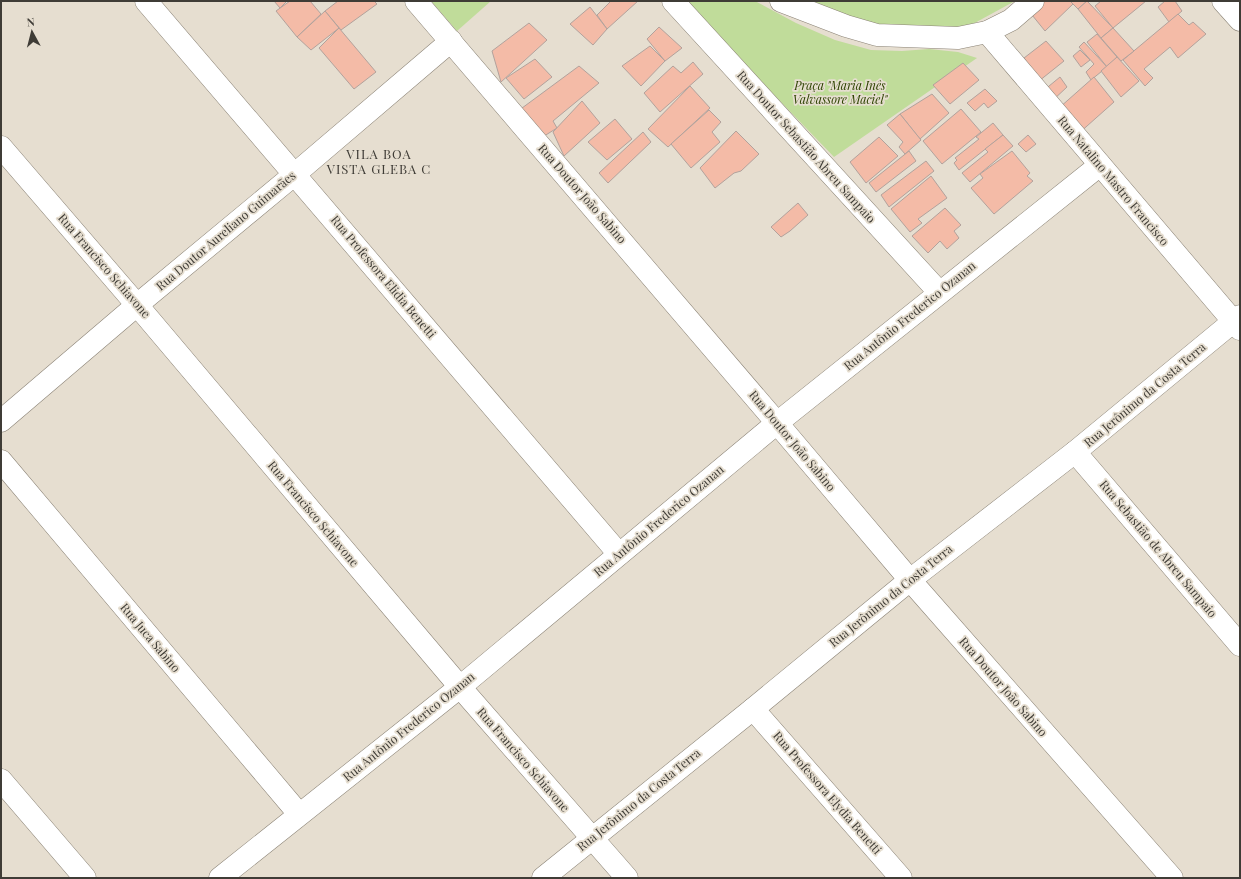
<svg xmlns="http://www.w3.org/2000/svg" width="1241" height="879" viewBox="0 0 1241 879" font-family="'Playfair Display',serif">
	<rect width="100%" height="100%" fill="#e6ded0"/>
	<g fill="#c0dc9a">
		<path d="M431,1H491L457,31Z"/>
		<path d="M683,1H755L796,23L835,40L871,50L902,51L929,49L958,52L977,58L834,157Z"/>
		<path d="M797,1H1015L971,25L937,33L879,29Z"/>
	</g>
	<g fill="#f4bba7" stroke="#b2a29c">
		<path d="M274,1H287L280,8Z"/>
		<path d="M290,1H310L321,14L297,37L276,11Z"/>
		<path d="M338,1H374L377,4L341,30L325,11Z"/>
		<path d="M611,1H638L607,29L597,15Z"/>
		<path d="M1037,1H1070L1073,4L1045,31L1028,10Z"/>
		<path d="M1070,1H1087L1078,9Z"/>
		<path d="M1087,1L1113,28L1101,38L1078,9Z"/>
		<path d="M1101,1H1146L1113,28L1095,6Z"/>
		<path d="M1165,1H1175L1182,11L1169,22L1158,7Z"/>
		<path d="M590,7L607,29L593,45L570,24Z"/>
		<path d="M325,11L339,28L311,50L297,37Z"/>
		<path d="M1178,14L1189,25L1193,22L1206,34L1178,58L1170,47L1144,69L1153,78L1145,86L1123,60Z"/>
		<path d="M529,23L547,40L501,82L492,51Z"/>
		<path d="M659,27L682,48L665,61L647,39Z"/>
		<path d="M339,28L376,72L354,89L319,48Z"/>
		<path d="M1113,28L1134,51L1121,61L1101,38Z"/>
		<path d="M1097,34L1117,57L1107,67L1087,42Z"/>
		<path d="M1046,41L1064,61L1039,81L1024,58Z"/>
		<path d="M1084,42L1107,67L1091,80L1086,72L1094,64L1079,47Z"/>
		<path d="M650,46L665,61L641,86L622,66Z"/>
		<path d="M1080,50L1090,60L1081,67L1073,56Z"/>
		<path d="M1117,57L1139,81L1121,97L1101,71Z"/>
		<path d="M535,59L552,77L524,99L506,78Z"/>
		<path d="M693,62L703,74L660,112L644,93L673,66L681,73Z"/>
		<path d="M963,63L979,80L950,104L933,85Z"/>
		<path d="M579,66L599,83L553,121L557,128L541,138L518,111Z"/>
		<path d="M1060,77L1067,87L1052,101L1043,91Z"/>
		<path d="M1094,77L1114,102L1078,134L1059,108Z"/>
		<path d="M690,86L710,108L668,147L648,129Z"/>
		<path d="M985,89L997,101L988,108L984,103L975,111L967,103Z"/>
		<path d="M932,94L949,113L920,139L900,114Z"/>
		<path d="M582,101L600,123L564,156L553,132Z"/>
		<path d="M961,109L981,132L942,164L923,141Z"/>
		<path d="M709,110L721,122L712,132L720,142L691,168L671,144Z"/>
		<path d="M900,114L921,140L905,154L899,147L903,142L887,125Z"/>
		<path d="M615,119L632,139L607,160L588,142Z"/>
		<path d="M993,123L1003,135L959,170L954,163L957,160L955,158L979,139L976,137Z"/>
		<path d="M736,131L759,154L741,171L734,173L715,188L700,168Z"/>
		<path d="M643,132L651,142L608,183L599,173Z"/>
		<path d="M1003,135L1013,146L970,182L962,173L988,152L985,149Z"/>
		<path d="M1028,135L1036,144L1026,152L1018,144Z"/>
		<path d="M879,137L898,156L866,183L850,162Z"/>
		<path d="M909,151L916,161L876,192L869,183Z"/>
		<path d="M1012,151L1030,173L1027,176L1033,181L994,214L971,188L983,178L980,174Z"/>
		<path d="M926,161L934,171L889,207L881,195Z"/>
		<path d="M931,176L947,198L918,219L922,223L910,232L891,209Z"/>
		<path d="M798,203L808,215L790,231L781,237L771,227Z"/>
		<path d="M945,208L961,225L954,231L959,238L947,249L940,241L928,253L912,236Z"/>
	</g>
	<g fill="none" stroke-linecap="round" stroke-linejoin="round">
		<defs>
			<g id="street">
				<path d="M146,1L619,554"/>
				<path d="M416,1L777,423L910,580L1172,878"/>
				<path d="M673,1L939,292"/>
				<path d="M781,1L846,26L877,35L958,38L987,32L1011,20L1033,1"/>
				<path d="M1223,1L1240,20"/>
				<path d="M987,32L1240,329"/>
				<path d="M1,147L137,305L460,687L627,878"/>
				<path d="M1,421L137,305L295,174L451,41"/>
				<path d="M1075,452L1240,645"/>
				<path d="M1,461L299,814"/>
				<path d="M753,709L901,878"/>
				<path d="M1,780L85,878"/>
				<path d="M220,878L460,687L777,423L1100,165"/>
				<path d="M543,878L753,709L910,580L1075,452L1240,316"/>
			</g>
		</defs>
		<use href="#street" stroke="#8b8376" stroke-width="23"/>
		<use href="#street" stroke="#fff" stroke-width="22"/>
	</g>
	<g text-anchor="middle" stroke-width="3.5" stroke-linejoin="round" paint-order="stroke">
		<g font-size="12" font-style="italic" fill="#2e4302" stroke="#e6ded0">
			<text x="840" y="90">Praça "Maria Inês<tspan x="840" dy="14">Valvassore Maciel"</tspan></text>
		</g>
		<g font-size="12" fill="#3f3c36" stroke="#e6ded0">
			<text transform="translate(806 147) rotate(48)" y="4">Rua Doutor Sebastião Abreu Sampaio</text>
			<text transform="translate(1113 181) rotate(50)" y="4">Rua Natalino Mastro Francisco</text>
			<text transform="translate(582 194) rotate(49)" y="4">Rua Doutor João Sabino</text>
			<text transform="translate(226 231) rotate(-40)" y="4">Rua Doutor Aureliano Guimarães</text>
			<text transform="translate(104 266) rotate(49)" y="4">Rua Francisco Schiavone</text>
			<text transform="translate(383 277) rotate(50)" y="4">Rua Professora Elidia Benetti</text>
			<text transform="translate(910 316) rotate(-39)" y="4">Rua Antônio Frederico Ozanan</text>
			<text transform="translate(1145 395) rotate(-40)" y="4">Rua Jerônimo da Costa Terra</text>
			<text transform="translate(792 441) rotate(50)" y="4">Rua Doutor João Sabino</text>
			<text transform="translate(313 514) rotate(50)" y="4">Rua Francisco Schiavone</text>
			<text transform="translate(659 521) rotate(-40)" y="4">Rua Antônio Frederico Ozanan</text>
			<text transform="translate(1158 549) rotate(50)" y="4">Rua Sebastião de Abreu Sampaio</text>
			<text transform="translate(891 596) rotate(-39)" y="4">Rua Jerônimo da Costa Terra</text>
			<text transform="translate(150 638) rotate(50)" y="4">Rua Juca Sabino</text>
			<text transform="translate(1003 687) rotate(49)" y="4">Rua Doutor João Sabino</text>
			<text transform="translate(409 727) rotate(-39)" y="4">Rua Antônio Frederico Ozanan</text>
			<text transform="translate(523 760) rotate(49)" y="4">Rua Francisco Schiavone</text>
			<text transform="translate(827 793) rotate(49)" y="4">Rua Professora Elydia Benetti</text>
			<text transform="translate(639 800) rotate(-39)" y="4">Rua Jerônimo da Costa Terra</text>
		</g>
		<g font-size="13" letter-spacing="1" fill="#3f3c36" stroke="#e6ded0">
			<text x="379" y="159">VILA BOA<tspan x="379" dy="15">VISTA GLEBA C</tspan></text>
		</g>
	</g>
	<rect width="1241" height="879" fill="none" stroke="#3f3c36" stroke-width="4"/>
	<g transform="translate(32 32) rotate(353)" stroke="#e6ded0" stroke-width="3" paint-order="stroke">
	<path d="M0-3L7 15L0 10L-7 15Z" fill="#3f3c36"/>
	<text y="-6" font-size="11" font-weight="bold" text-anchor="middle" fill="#3f3c36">N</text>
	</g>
</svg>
